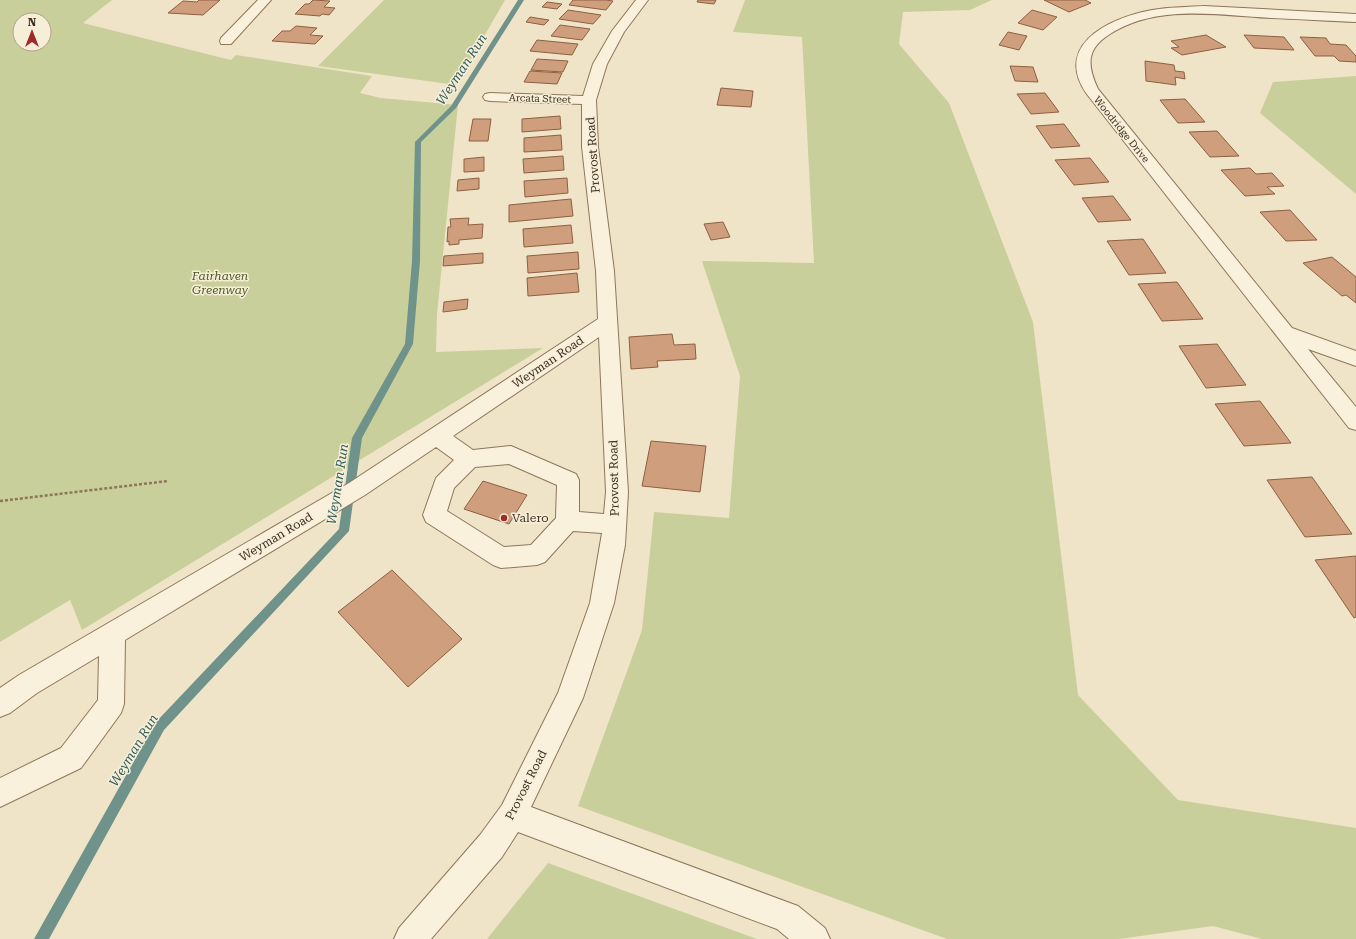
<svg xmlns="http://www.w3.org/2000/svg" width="1356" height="939" viewBox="0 0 1356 939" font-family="'Roboto Serif',serif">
	<rect width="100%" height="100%" fill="#f0e4c8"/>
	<g fill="#c9cf9b" fill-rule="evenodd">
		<path d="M0,0H112L83,23L231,60L236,55L372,76L360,93L381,98L458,105L437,314L436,352L543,348L82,630L70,600L0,642ZM20,20H44V44H20Z"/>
		<path d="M384,0H505L456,85L318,66Z"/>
		<path d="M745,0H992L970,10L903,12L899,44L949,103L1033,322L1078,695L1178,800L1356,828V939H1262L1213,926L1119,939H947L578,806L642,630L654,512L729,518L740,376L702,261L814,263L802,37L733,32Z"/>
		<path d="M1356,76V194L1260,113L1273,82Z"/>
		<path d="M548,863L757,939H487Z"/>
	</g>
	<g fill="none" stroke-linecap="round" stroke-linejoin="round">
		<path fill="#6f938a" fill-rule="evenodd" d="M518,0H524L456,108L421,142L420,261L413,344L362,438L349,531L164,730L49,939H34L156,722L339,529L352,438L405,344L412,261L415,142L451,106Z"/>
	</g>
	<g fill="#cf9f7d" stroke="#8d5f41">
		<path d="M199,0H220L203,15L168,13L183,1L197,2Z"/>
		<path d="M313,0L330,1L324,7L335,8L329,15L322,14L320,16L295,14L305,4H309Z"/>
		<path d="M573,0H606L613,1L606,10L569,5Z"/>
		<path d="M698,0H716L714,4L697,2Z"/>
		<path d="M1044,0H1085L1091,3L1069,12Z"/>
		<path d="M547,2L562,4L557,9L542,7Z"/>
		<path d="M568,10L601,15L593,24L559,19Z"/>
		<path d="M1032,10L1057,17L1043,30L1018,23Z"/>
		<path d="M530,17L549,20L544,25L526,22Z"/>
		<path d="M560,25L590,29L582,40L551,36Z"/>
		<path d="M296,26L317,28L310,35L323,36L315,44L272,41L282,31H290Z"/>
		<path d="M1008,32L1027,36L1019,50L999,45Z"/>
		<path d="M1206,35L1226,47L1182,55L1171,48L1179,47L1171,41Z"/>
		<path d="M1244,35L1284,37L1294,50L1254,48Z"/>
		<path d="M1300,37L1326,38L1330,44L1346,45L1356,56V62L1339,61L1334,56H1315Z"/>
		<path d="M537,40L578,44L572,55L530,51Z"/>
		<path d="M537,59L568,61L563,72L531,70Z"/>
		<path d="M1145,61L1174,65L1175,71L1184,72L1185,79L1175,77L1176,85L1146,81Z"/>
		<path d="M1010,66L1033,67L1038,82L1015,81Z"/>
		<path d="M530,71L562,73L557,84L524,82Z"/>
		<path d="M721,88L753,91L751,107L717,105Z"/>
		<path d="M1045,93L1059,112L1031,114L1017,94Z"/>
		<path d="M1185,99L1205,122L1178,123L1160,100Z"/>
		<path d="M560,116L561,129L522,132V119Z"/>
		<path d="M473,119H491L488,141H469Z"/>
		<path d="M1064,124L1080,146L1051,148L1036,126Z"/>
		<path d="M1217,131L1239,156L1210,157L1189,132Z"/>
		<path d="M561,135L562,150L524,152V138Z"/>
		<path d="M563,156L564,170L524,173L523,159Z"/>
		<path d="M484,157V171L464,172V159Z"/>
		<path d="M1090,158L1109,182L1074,185L1055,160Z"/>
		<path d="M1250,168L1256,174L1272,173L1284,186L1267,187L1275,194L1245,196L1221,170Z"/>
		<path d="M479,178V189L457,191L458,180Z"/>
		<path d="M567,178L568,193L525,197L524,181Z"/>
		<path d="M1113,196L1131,220L1098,222L1082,198Z"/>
		<path d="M571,199L573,216L509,222V205Z"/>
		<path d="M1290,210L1317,240L1286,241L1260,212Z"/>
		<path d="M469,218L468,225L483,224L482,238L459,240V244L449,245V241L447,242L448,227H451L450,219Z"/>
		<path d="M723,222L730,237L711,240L704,224Z"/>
		<path d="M571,225L573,243L524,247L523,229Z"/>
		<path d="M1143,239L1166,273L1129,275L1107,241Z"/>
		<path d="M578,252L579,269L528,273L527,256Z"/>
		<path d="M483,253V263L443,266L444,256Z"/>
		<path d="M1332,257L1356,277V303L1346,295L1342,296L1303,263Z"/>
		<path d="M577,273L579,292L528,296L527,278Z"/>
		<path d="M1177,282L1203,319L1162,321L1138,284Z"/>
		<path d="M468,299L467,309L443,312L444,302Z"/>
		<path d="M672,334L674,345L695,344L696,359L657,361L658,367L631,369L629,337Z"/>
		<path d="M1217,344L1246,385L1206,388L1179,346Z"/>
		<path d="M1260,401L1291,443L1244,446L1215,404Z"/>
		<path d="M651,441L706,446L700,492L642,486Z"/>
		<path d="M1312,477L1352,534L1305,537L1267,480Z"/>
		<path d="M483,481L527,495L509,524L464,509Z"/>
		<path d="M1356,556V617L1354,618L1315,560Z"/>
		<path d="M392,570L462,639L408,687L338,612Z"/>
	</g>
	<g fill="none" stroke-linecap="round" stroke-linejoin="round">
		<defs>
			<g id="minor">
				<path d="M258,0H271L231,44H221L220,41L221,38Z"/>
				<path d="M636,0H648L624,32L607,64L596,100L598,147L614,271L628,492L625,545L614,603L583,698L531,807L798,906L825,928L830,939H789L777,929L518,832L502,857L431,939H394L399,928L480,835L502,805L558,693L590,603L602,533L573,531L545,562L537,565L501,568L493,565L426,522L423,515L436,478L454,460L436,447L365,495L125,640L124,704L121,713L81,768L0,807V778L61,748L98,700L99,656L37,693L10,713L0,717V688L19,675L349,483L598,319L596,271L582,147V104L490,101L485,100L483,97L485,94L490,93L583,96L593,64L612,31ZM599,337L606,492L604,514L579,512V480L576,474L511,446L473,450L453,436ZM509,464L557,485L556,518L531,545L504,547L447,511L454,488L475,467Z"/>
				<path d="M1204,6L1356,14V22C1328,21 1299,19 1271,18C1217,15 1157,4 1110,34C1086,49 1087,65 1098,89L1292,328L1356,351V366L1308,349L1356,407V430L1349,428L1086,93C1051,41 1119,14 1159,9C1174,7 1189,7 1204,6Z"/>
			</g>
		</defs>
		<use href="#minor" stroke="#8d765c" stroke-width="2"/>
		<path stroke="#8d765c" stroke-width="2.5" stroke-dasharray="3 2" stroke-linecap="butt" d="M0,501L168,481"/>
		<use href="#minor" fill="#faf1dc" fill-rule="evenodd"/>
	</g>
	<circle fill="#9e2a2b" stroke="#f7eed8" stroke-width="1.5" cx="504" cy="518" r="4"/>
	<g text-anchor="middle" stroke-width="3" stroke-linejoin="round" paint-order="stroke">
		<g font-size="10" fill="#3d2e20" stroke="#f7eed8">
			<text transform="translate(540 98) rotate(2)" y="4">Arcata Street</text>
			<text transform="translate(1122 129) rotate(51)" y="4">Woodridge Drive</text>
		</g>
		<g font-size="12" fill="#3d2e20" stroke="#f7eed8">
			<text transform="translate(593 155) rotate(-94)" y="4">Provost Road</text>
			<text transform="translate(548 362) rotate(-34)" y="4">Weyman Road</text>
			<text transform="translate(614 478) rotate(-91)" y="4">Provost Road</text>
			<text transform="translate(276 537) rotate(-31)" y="4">Weyman Road</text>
			<text transform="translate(526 785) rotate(-63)" y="4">Provost Road</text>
		</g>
		<g font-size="12" font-style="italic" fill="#4d5a26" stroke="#f7eed8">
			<text x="220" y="280">Fairhaven<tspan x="220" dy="14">Greenway</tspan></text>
		</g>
		<g font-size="12" fill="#3d2e20" stroke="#f7eed8" text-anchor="start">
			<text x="512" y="522">Valero</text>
		</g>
		<g font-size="13" font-style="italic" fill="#2f5d5a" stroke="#f7eed8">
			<text transform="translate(461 69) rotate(-57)" y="5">Weyman Run</text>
			<text transform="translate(337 484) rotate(-81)" y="5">Weyman Run</text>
			<text transform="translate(133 750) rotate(-59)" y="5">Weyman Run</text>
		</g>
	</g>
	<g transform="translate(32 32)"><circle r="19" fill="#f7eed8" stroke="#ada18e"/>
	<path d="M0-3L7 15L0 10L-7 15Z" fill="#9e2a2b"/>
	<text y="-6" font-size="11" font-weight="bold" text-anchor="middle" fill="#3d2e20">N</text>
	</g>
</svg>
